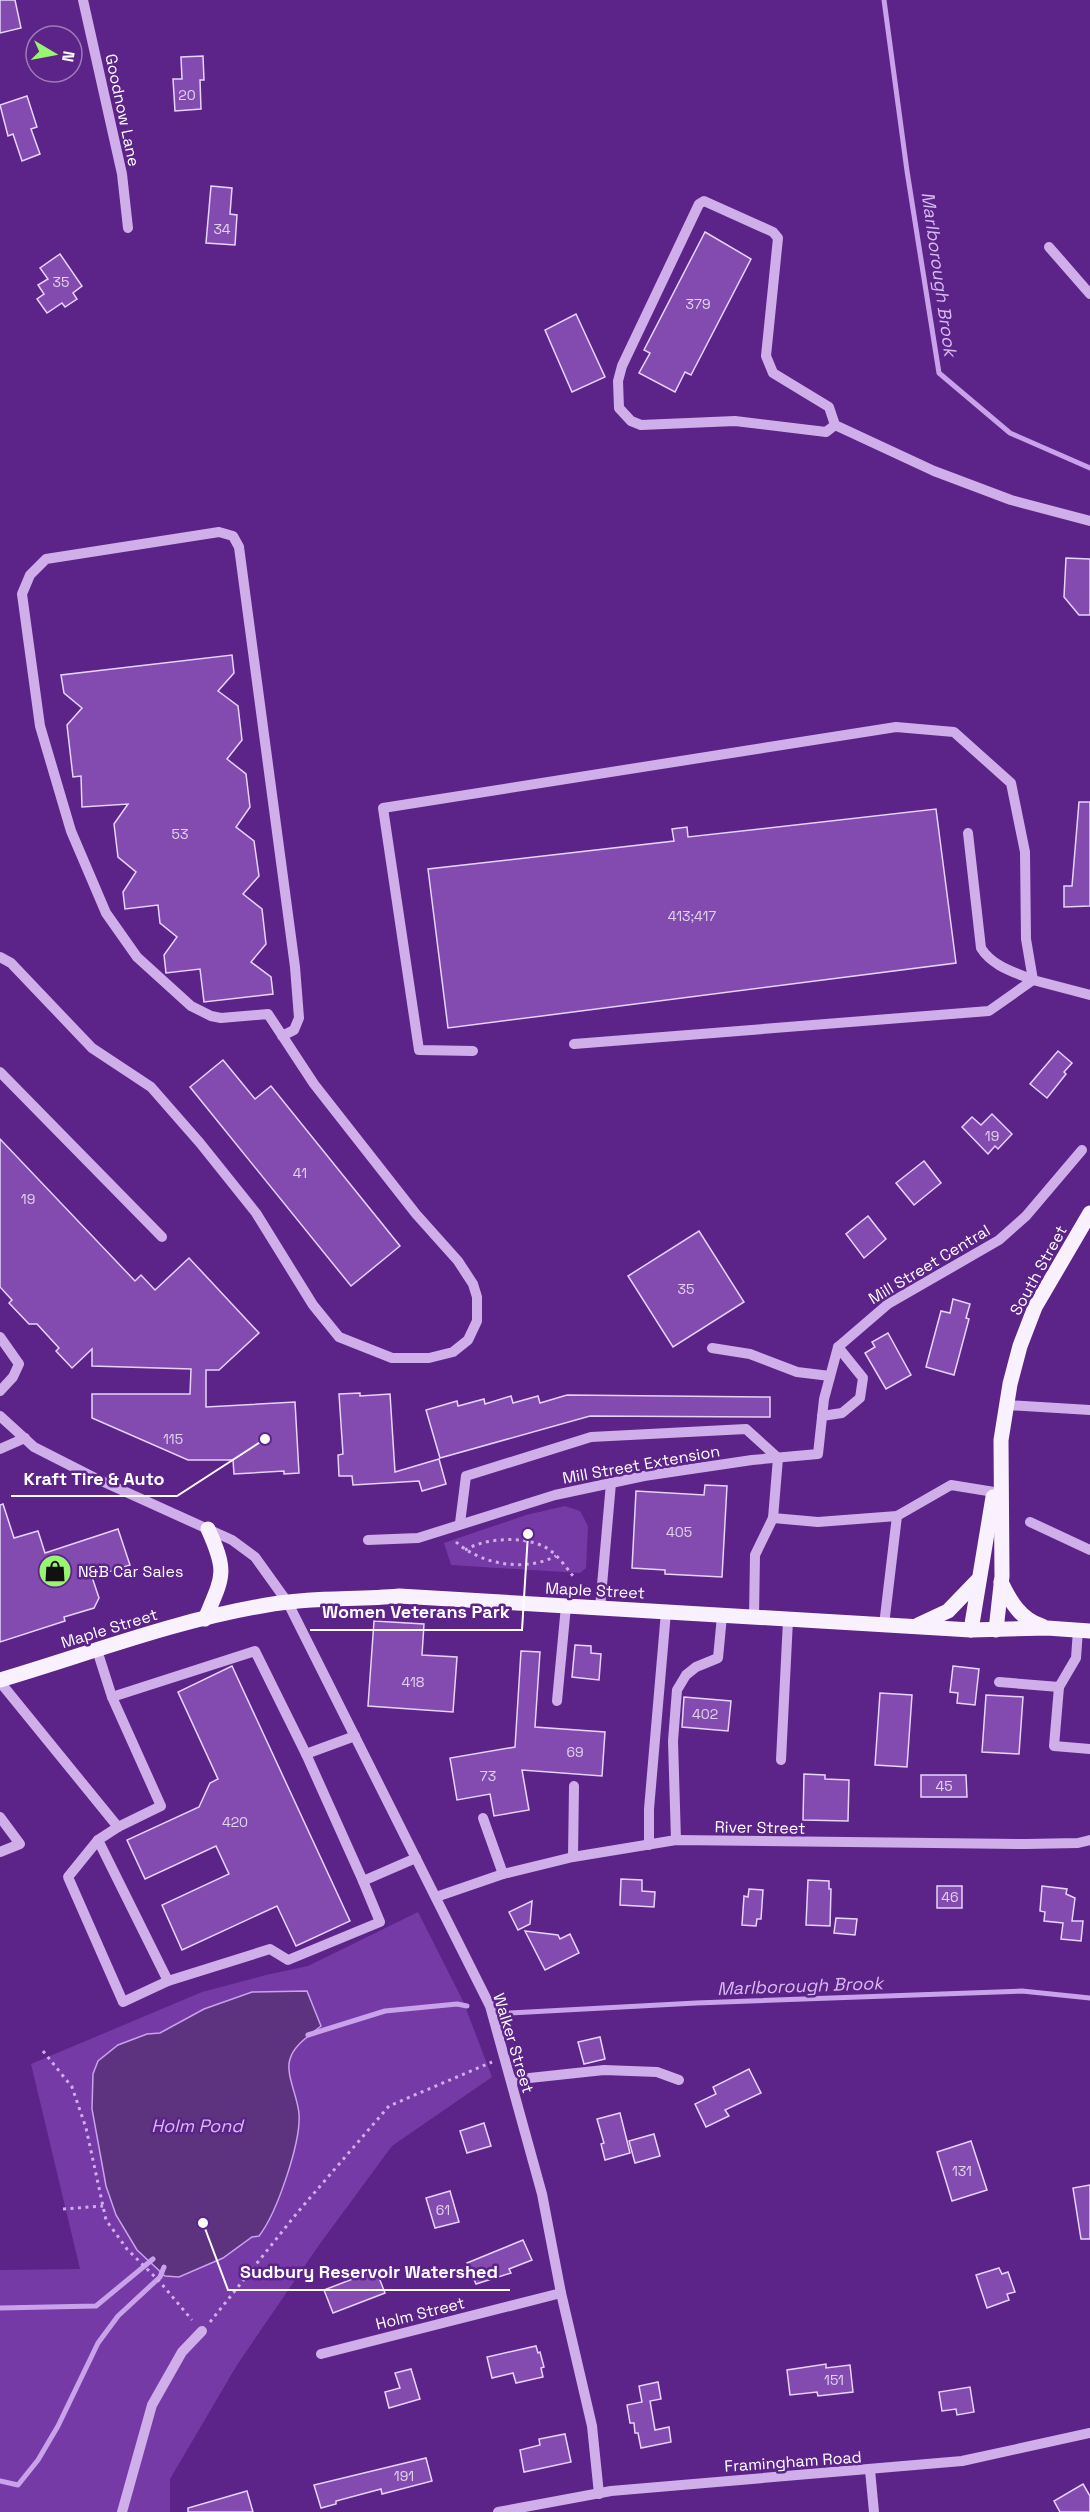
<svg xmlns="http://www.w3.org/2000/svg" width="1090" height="2512" viewBox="0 0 1090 2512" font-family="'Space Grotesk',sans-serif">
	<rect width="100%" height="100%" fill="#5c2388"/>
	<g fill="#763aa7">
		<path d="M565,1506L580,1511L588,1526L586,1568L580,1573L451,1565L444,1543L526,1515Z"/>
		<path d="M418,1912L463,2001L492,2077L392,2146L319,2245L237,2365L170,2479V2512H0V2270L80,2269L31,2064L202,1992L266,1975L308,1966Z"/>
	</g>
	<path fill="#5d327e" stroke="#c9a2eb" stroke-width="1.5" d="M307,1991L321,2026C310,2035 294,2045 290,2059C285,2074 298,2097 299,2114C301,2142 277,2213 259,2236L252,2237L223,2258L179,2277L165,2276L137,2250L116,2215L106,2186L92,2109L93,2074L98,2061L118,2045L147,2034L160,2033L204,2009L252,1992Z"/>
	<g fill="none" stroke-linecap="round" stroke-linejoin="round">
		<g stroke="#c9a2eb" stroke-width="5">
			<path d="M884,0L907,171L939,373L1010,433L1090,468"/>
			<path d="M510,2013L696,2003L1022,1991L1090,1998"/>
			<path d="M308,2035L385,2011L457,2004L467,2006"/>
			<path d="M0,2308L96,2306L153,2259"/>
			<path d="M0,2481L18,2485L38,2460L58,2426L98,2343L118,2316L160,2277L164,2267"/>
		</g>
	</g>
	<g fill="#834bb0" stroke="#e7d3f7" stroke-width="1.5">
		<path d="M0,0H15L21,28L0,33Z"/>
		<path d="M203,56L204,80H200L201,109L175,111L173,79H182L181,57Z"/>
		<path d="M27,96L37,127L31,129L40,154L22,161L13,134L8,136L0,105Z"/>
		<path d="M211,186L232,188L230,214L237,215L235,245L206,243Z"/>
		<path d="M705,232L751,259L691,375L685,372L675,392L639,373L650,353L644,350Z"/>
		<path d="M60,254L82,286L73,293L77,299L65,307L62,303L47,313L37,299L44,294L38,285L48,279L40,268Z"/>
		<path d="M576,314L605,377L572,392L545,330Z"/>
		<path d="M1066,558L1090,559V615H1079L1064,597Z"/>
		<path d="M232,655L234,673L218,691L238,706L242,740L227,759L246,774L250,807L236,827L254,841L259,876L243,894L262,909L266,944L251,962L271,977L273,994L204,1002L200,969L166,973L164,955L177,937L160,923L158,905L125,909L123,892L136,872L118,857L114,824L128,804L82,807L81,776L73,777L67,725L82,708L64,693L61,675Z"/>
		<path d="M1079,802H1090V906L1064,907V886H1072Z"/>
		<path d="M936,809L956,963L448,1028L428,869L674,841L672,829L687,827L688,837Z"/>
		<path d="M1058,1051L1072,1063L1064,1072L1066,1074L1047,1098L1030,1084Z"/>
		<path d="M223,1060L255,1099L271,1086L400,1246L351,1286L190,1087Z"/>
		<path d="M992,1114L1012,1134L998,1149L995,1146L988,1154L962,1127L972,1117L981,1125Z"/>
		<path d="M0,1139L135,1281L141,1275L155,1290L189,1258L259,1333L219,1370H206V1407L295,1402L299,1473L284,1474V1471L234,1474L233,1460H188L92,1418V1394H190L191,1369L92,1366V1349L72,1368L56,1351L59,1348L37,1324H29L9,1303L12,1300L0,1287Z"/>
		<path d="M924,1161L941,1183L914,1205L896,1183Z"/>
		<path d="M868,1216L886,1239L864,1258L846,1234Z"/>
		<path d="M699,1231L744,1302L673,1347L628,1276Z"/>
		<path d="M953,1299L970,1304L966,1318L969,1319L954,1375L926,1367L941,1311L950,1313Z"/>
		<path d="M888,1333L911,1375L886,1389L865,1353L875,1347L872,1342Z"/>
		<path d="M360,1393V1396L390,1394L395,1472L439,1459L446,1484L422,1491L419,1481L353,1485L352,1476H339L338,1455L343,1454L339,1394Z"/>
		<path d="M567,1395L770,1397V1417L590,1416L440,1458L426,1410L457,1401L458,1406L484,1399L485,1404L511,1396L513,1403L538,1396L540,1403Z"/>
		<path d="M705,1485L727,1486L722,1577L665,1574V1570L632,1568L636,1491L704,1495Z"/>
		<path d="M3,1504L14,1538L38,1531L45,1553L118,1529L130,1565L92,1577L99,1598L94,1608L64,1617L65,1621L0,1642V1505Z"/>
		<path d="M374,1621L424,1624L422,1655L457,1657L453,1712L368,1706Z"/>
		<path d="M575,1645L591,1646V1653L601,1654L599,1680L572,1677Z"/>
		<path d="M521,1651L540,1652L535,1727L605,1732L602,1776L522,1770L529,1810L494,1816L490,1794L457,1800L450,1758L515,1747Z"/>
		<path d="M232,1666L350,1921L296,1946L277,1906L182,1950L162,1905L229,1874L216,1846L145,1879L127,1840L199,1807L210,1783L218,1779L178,1692Z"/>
		<path d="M953,1666L979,1669L975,1705L957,1703L958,1693L950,1692Z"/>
		<path d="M880,1693L912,1695L907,1767L875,1765Z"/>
		<path d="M986,1695L1023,1697L1019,1754L982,1752Z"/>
		<path d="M684,1697L731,1701L728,1731L682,1727Z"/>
		<path d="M804,1774L825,1775V1779L849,1780L848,1821L803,1820Z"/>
		<path d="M921,1775H966L967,1797H921Z"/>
		<path d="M621,1879L642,1880V1891L655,1892L654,1907L620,1905Z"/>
		<path d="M808,1880L829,1881V1889H831L830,1926L806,1925Z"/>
		<rect x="937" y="1886" width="25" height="22"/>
		<path d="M1042,1886L1067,1889L1066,1894L1075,1898L1072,1921H1083L1081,1941L1061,1939L1063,1923L1044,1921L1045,1912L1040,1911Z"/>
		<path d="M749,1889L763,1890L761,1919H757L756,1926L742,1925L744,1896L748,1897Z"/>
		<path d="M532,1901L530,1924L518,1930L509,1912Z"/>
		<path d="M836,1918L857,1919L855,1935L834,1933Z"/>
		<path d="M525,1931L558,1935L560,1939L570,1934L579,1953L545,1970Z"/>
		<path d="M600,2037L605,2059L584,2064L578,2042Z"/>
		<path d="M749,2069L761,2093L725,2110L729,2116L706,2127L695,2104L716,2094L713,2087Z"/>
		<path d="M620,2113L630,2153L605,2160L601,2144L604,2143L597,2119Z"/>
		<path d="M484,2123L491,2146L467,2153L460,2131Z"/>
		<path d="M654,2134L660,2156L635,2163L629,2141Z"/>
		<path d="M971,2141L987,2190L952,2201L937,2152Z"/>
		<path d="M1090,2185V2239H1081L1073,2188Z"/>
		<path d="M450,2191L459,2222L435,2228L426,2198Z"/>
		<path d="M523,2240L532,2260L509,2269L511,2273L476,2284L467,2263Z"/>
		<path d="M999,2268L1002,2274L1008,2272L1015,2292L1007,2294L1009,2300L987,2308L976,2275Z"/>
		<path d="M376,2270L385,2293L333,2313L324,2290Z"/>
		<path d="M536,2346L538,2353L540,2352L544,2367L541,2368L543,2377L516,2383L513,2373L492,2378L487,2357Z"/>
		<path d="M826,2364V2368L850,2365L853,2392L818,2396L817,2392L790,2395L787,2370Z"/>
		<path d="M411,2369L420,2399L389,2408L385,2392L400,2388L395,2373Z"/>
		<path d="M658,2382L661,2399L650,2401L655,2430L669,2427L671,2442L641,2448L638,2433H635L634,2423H630L627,2405L642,2402L639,2386Z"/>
		<path d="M970,2387L974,2412L957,2415L956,2409L942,2411L939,2392Z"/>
		<path d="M565,2434L571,2462L524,2472L520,2450L540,2445L539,2439Z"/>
		<path d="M426,2458L432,2481L382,2494L381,2489L336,2501V2504L321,2508L314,2485Z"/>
		<path d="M1083,2484L1090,2496V2512H1060L1054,2501Z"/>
		<path d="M247,2491L253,2512H188V2508Z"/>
	</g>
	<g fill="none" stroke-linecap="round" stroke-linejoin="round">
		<g stroke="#cfaeea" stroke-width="3" stroke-dasharray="3 4.5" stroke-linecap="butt">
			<path d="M456,1542C482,1565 525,1572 556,1556"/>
			<path d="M465,1550C485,1538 521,1536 543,1546C556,1552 565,1566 573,1576"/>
			<path d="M43,2051L72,2087L86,2128L106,2220L127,2249L160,2282L192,2320"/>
			<path d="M63,2209L103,2206"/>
			<path d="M210,2322L297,2213L389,2106L492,2062"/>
		</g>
		<g stroke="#cfaeea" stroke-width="10">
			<path d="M83,0L122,174L128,228"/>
			<path d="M1049,247L1090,294"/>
			<path d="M835,425L826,432L735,421L641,425L631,421L619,408L618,381L622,366L699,204L704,201L773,232L778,238L766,356L773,373L829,407L835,425L934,471L1011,500L1090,521"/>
			<path d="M968,833L981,948C992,966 1014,972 1033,980"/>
			<path d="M0,957L11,963L92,1048L151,1087L200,1143L256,1213L313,1305L339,1337L392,1358H429L453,1352L468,1340L477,1321V1297L473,1284L458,1261L416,1214L314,1084L268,1014L221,1018L211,1016L191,1006L137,957L106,913L71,831L40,726L22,594L30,575L46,559L219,532L233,536L239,547L295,967L299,1018L294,1030L282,1036"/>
			<path d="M574,1044L989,1011L1033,980"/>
			<path d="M473,1051L419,1050L383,808L896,727L954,732L1011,783L1025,852L1026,939L1033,980L1090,995"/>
			<path d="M0,1072L162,1237"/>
			<path d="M0,1337L19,1364L13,1377L0,1391"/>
			<path d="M712,1348L750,1354L797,1372L830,1376"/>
			<path d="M1007,1405L1090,1410"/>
			<path d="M0,1416L34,1447L95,1478L232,1540L255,1557L288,1603L490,2006L542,2194L561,2293L592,2426L599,2494"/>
			<path d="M822,1416L842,1413L860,1398L863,1378L838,1347"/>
			<path d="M0,1449L25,1438"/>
			<path d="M773,1518L818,1522L897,1516L951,1485L994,1492"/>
			<path d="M1030,1522L1090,1550"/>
			<path d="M460,1523L466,1476L591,1437L746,1429L778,1458L773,1518L755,1555L754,1617"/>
			<path d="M368,1540L418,1538L555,1495L644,1476L752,1460L818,1454L824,1399L838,1347L888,1304L999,1240L1026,1216L1082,1150"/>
			<path d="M600,1608L611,1483"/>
			<path d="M884,1625L897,1516"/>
			<path d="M1078,1630L1076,1658L1059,1687L1054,1746L1090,1749"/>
			<path d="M97,1650L112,1697L255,1651L306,1754"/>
			<path d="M0,1682L118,1827L98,1840L168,1981L270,1949L288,1960L380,1922L363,1881"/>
			<path d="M999,1682L1059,1687"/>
			<path d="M112,1697L161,1806L118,1827"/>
			<path d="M557,1701L566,1606"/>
			<path d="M355,1736L306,1754L363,1881L416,1858"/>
			<path d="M781,1760L788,1620"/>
			<path d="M0,1817L20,1844L0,1852"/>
			<path d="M483,1818L503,1874"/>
			<path d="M98,1840L68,1877L123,2002L168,1981"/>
			<path d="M676,1840L673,1741L677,1690L686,1675L696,1667L718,1658L722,1616"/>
			<path d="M649,1845V1809L666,1612"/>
			<path d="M573,1857L574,1786"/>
			<path d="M436,1897L503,1874L573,1857L676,1840L1026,1844L1078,1843L1090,1840"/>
			<path d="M511,2080L604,2070L657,2072L679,2080"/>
			<path d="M321,2354L561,2293"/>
			<path d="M870,2470L874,2512"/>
			<path d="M122,2512L152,2405L182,2352L202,2331"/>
			<path d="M498,2512L611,2491L962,2461L1090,2433"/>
		</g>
		<g stroke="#f9f2fe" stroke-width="15">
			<path d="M1001,1582C1010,1601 1021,1620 1042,1626"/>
			<path d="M205,1619C223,1576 228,1573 208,1529"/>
			<path d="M918,1625L948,1611L977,1581"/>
			<path d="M971,1630L993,1497"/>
			<path d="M996,1630L1002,1576L1001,1440L1010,1384L1020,1346L1035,1307L1090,1213"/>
			<path d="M0,1680C88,1654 176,1620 267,1605C311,1597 355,1600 399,1596L971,1630L1047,1628L1090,1631"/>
		</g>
	</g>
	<defs>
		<symbol id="shop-disc" viewBox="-11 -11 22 22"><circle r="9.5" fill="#98f571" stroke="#5c2388"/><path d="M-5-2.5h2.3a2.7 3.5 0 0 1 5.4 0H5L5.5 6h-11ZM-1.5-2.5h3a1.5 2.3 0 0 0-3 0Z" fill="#111"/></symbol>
	</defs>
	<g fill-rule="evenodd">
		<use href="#shop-disc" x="36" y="1552" width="38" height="38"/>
	</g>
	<g text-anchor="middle" stroke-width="5" stroke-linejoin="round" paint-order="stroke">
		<g font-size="14" fill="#e0d2eb">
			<text x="187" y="100">20</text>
			<text x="222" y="234">34</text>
			<text x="61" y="287">35</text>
			<text x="698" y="309">379</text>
			<text x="180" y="839">53</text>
			<text x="692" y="921">413;417</text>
			<text x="992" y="1141">19</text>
			<text x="300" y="1178">41</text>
			<text x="28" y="1204">19</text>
			<text x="686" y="1294">35</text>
			<text x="173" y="1444">115</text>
			<text x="679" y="1537">405</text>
			<text x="413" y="1687">418</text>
			<text x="705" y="1719">402</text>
			<text x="575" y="1757">69</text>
			<text x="488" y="1781">73</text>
			<text x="944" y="1791">45</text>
			<text x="235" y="1827">420</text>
			<text x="950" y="1902">46</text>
			<text x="962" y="2176">131</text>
			<text x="443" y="2215">61</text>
			<text x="834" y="2385">151</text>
			<text x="404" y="2481">191</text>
		</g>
		<g font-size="16" fill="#fff" stroke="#5c2388">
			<text transform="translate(123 110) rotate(78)" y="6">Goodnow Lane</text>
			<text transform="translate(929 1264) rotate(-31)" y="6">Mill Street Central</text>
			<text transform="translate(1038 1270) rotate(-61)" y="6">South Street</text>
			<text transform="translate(641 1464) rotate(-10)" y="6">Mill Street Extension</text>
			<text transform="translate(595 1590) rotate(3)" y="6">Maple Street</text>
			<text transform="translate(109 1628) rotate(-17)" y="6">Maple Street</text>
			<text transform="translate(760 1827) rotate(1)" y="6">River Street</text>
			<text transform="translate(514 2043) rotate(73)" y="6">Walker Street</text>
			<text transform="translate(420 2313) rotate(-14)" y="6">Holm Street</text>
			<text transform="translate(793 2461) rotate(-4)" y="6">Framingham Road</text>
		</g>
		<g font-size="16" fill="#fff" stroke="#5c2388" text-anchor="start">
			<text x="78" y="1577">N&amp;B Car Sales</text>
		</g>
		<g font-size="18" font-style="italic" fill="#d8baf1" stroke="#5c2388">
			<text transform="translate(939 274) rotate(82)" y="6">Marlborough Brook</text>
			<text transform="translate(800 1986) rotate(-2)" y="6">Marlborough Brook</text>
			<text x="197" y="2132">Holm Pond</text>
		</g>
	</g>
	<path fill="none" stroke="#fff" stroke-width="2" d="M265 1439L177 1496H11M528 1534L522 1630H310M203 2223L228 2290H510"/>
	<g fill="#fff" stroke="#5c2388" stroke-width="2">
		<circle cx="265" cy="1439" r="6"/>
		<circle cx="528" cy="1534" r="6"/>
		<circle cx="203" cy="2223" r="6"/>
	</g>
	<g font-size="18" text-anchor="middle" font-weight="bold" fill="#fff" stroke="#5c2388" stroke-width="5" stroke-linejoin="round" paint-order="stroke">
		<text x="94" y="1485">Kraft Tire &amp; Auto</text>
		<text x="416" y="1618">Women Veterans Park</text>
		<text x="369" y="2278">Sudbury Reservoir Watershed</text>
	</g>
	<g transform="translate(54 54) rotate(100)"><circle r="28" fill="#5c2388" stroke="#9d7bb8" stroke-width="1.5"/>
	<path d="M0-4.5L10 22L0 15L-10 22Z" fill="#98f571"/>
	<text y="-9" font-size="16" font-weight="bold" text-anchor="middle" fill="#ffffff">N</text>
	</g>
</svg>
